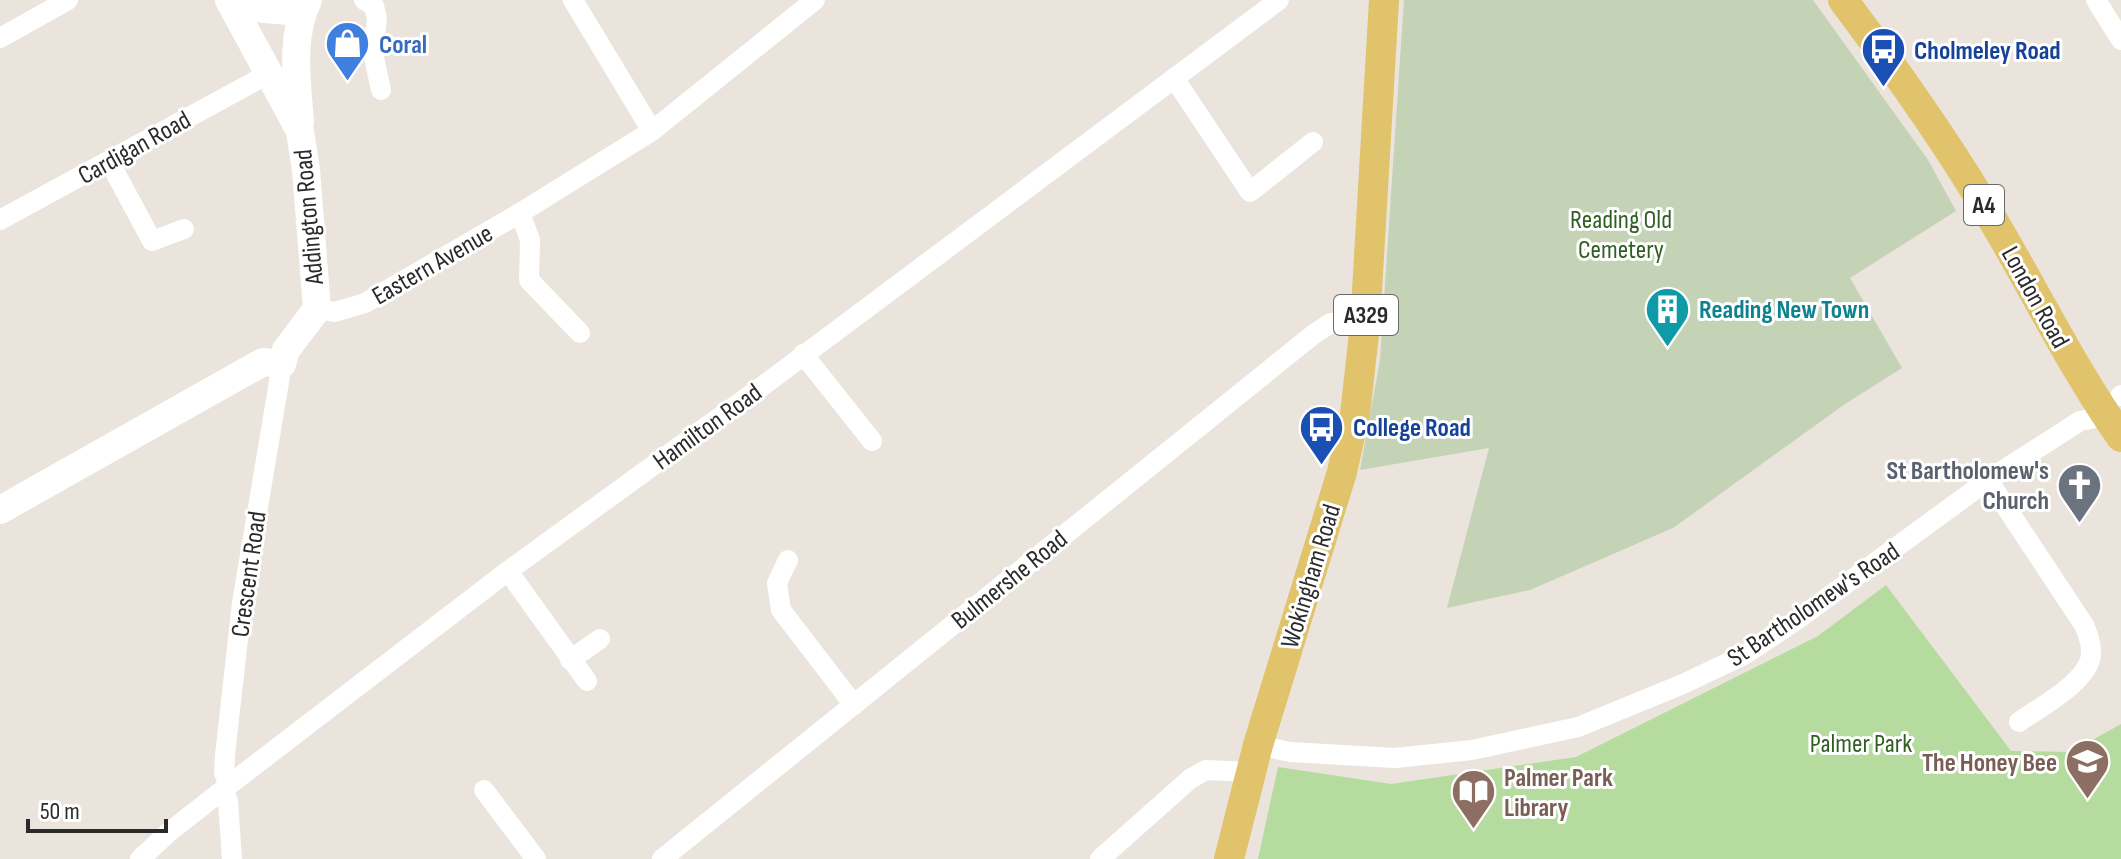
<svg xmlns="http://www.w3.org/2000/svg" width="2121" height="859" viewBox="0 0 2121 859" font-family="'Sofia Sans Condensed',sans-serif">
	<rect width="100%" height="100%" fill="#eae4dd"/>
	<path fill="#b5db9f" d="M1886,585L2011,751L2071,752L2121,724V859H1258L1278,767L1391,784L1576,757L1818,636Z"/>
	<path fill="#c4d2b6" d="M1404,0H1813L1928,160L1956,211L1850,278L1902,368L1845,404L1673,528L1530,590L1447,608L1489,448L1360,470L1380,360Z"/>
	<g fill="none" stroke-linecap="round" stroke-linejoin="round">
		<g stroke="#fff" stroke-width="20">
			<path d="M364,0L374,6L377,19L373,53L381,90"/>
			<path d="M573,0L652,131"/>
			<path d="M2096,0L2121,40"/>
			<path d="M0,38L68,0"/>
			<path d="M1174,78L1250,192L1313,142"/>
			<path d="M109,161L152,241L184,229"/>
			<path d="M520,213L530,240L529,280L580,333"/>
			<path d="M0,220L268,74"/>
			<path d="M317,309L335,312L365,303L520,213L652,131L815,0"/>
			<path d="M803,354L872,441"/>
			<path d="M2120,396L2121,395"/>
			<path d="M1988,480L2084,625C2088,634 2092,644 2091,655C2088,682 2040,707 2019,722"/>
			<path d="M788,560L777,583L781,610L854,705"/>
			<path d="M508,571L587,681"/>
			<path d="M570,660L600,639"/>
			<path d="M1258,745L1290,752L1395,758L1472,750L1578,727L1683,684L1744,655L1794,622L1988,480L2080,421L2106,416"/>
			<path d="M229,785L224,773L225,755L242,603L282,364"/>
			<path d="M223,790L228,801L232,859"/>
			<path d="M484,790L536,859"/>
			<path d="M140,859L168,833L229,785L508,571L768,382L1279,0"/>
			<path d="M662,859L1314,334L1331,323L1365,325"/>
			<path d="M1100,859L1190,779L1206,770L1251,772"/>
		</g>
		<g stroke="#fff" stroke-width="28">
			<path d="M245,0L263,9L302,12"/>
			<path d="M300,122C297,82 290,37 308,0"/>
			<path d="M0,510L263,362L282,364L286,350L317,309L306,170L300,131L229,0"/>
		</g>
		<g stroke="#e1c36b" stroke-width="30">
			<path d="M1843,0C1898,73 1951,148 1997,227C2038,297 2074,370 2121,437"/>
			<path d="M1229,859L1258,745L1342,472L1355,414L1365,325L1384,0"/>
		</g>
	</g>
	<defs>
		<symbol id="shop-pin" viewBox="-11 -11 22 30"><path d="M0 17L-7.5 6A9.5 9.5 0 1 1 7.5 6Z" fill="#3f7fe0" stroke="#fff"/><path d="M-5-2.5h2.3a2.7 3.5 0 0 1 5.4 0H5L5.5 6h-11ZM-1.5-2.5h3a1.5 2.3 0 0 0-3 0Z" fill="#fff"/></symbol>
		<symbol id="bus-pin" viewBox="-11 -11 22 30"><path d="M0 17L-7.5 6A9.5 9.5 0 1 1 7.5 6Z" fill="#1a4fb4" stroke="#fff"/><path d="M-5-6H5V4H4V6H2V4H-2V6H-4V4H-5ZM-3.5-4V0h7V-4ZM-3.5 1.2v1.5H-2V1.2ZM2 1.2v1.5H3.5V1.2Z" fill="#fff"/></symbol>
		<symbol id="building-pin" viewBox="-11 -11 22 30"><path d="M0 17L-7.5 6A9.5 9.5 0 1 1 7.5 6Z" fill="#0f9aa8" stroke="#fff"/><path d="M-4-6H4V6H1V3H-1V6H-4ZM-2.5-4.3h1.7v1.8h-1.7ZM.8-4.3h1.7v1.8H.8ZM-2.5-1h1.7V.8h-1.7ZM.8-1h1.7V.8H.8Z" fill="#fff"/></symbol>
		<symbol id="church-pin" viewBox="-11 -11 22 30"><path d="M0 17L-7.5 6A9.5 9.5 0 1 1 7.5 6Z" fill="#6b7280" stroke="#fff"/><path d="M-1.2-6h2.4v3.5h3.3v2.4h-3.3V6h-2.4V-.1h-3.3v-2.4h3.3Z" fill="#fff"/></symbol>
		<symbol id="school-pin" viewBox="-11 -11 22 30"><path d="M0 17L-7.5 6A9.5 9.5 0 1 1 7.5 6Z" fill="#8d6e63" stroke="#fff"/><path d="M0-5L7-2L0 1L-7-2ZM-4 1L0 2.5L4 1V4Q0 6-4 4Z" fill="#fff"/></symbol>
		<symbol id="library-pin" viewBox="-11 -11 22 30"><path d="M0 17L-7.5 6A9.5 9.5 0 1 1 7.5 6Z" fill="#8d6e63" stroke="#fff"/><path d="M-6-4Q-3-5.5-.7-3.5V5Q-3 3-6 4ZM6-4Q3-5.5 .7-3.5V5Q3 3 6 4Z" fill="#fff"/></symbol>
	</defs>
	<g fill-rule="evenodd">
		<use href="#shop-pin" x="322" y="18" width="51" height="69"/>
		<use href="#bus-pin" x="1858" y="24" width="51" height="69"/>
		<use href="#building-pin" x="1642" y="284" width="51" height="69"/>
		<use href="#bus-pin" x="1296" y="402" width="51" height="69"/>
		<use href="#church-pin" x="2054" y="460" width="51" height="69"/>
		<use href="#school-pin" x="2062" y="736" width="51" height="69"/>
		<use href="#library-pin" x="1448" y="766" width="51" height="69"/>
	</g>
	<g text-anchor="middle" stroke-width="6" stroke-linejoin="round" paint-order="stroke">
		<g fill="#fff" stroke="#6a6a6a" stroke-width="2">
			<rect x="1964" y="185" width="40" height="40" rx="6"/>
			<rect x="1334" y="295" width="64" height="40" rx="6"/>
		</g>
		<g font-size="24" font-weight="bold" fill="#2a2a2a">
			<text x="1984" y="213">A4</text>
			<text x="1366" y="323">A329</text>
		</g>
		<g font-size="26" font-weight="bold" fill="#366cbe" stroke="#fff" text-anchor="start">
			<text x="379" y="53">Coral</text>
		</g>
		<g font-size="26" font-weight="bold" fill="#164399" stroke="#fff" text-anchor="start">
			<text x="1914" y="59">Cholmeley Road</text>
			<text x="1353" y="436">College Road</text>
		</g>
		<g font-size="26" fill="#2a2a2a" stroke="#fff">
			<text transform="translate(134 147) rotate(-29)" y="9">Cardigan Road</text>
			<text transform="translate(308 217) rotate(-95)" y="9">Addington Road</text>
			<text transform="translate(432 264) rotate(-30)" y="9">Eastern Avenue</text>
			<text transform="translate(2036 297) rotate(61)" y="9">London Road</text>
			<text transform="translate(707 426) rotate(-36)" y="9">Hamilton Road</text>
			<text transform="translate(248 574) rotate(-82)" y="9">Crescent Road</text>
			<text transform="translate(1310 576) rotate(-73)" y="9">Wokingham Road</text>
			<text transform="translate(1009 579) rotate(-39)" y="9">Bulmershe Road</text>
			<text transform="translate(1813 604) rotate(-34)" y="9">St Bartholomew's Road</text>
		</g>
		<g font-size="26" fill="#305f22" stroke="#fff">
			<text x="1621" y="228">Reading Old<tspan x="1621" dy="30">Cemetery</tspan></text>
			<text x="1861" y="752">Palmer Park</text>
		</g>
		<g font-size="26" font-weight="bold" fill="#0d838f" stroke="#fff" text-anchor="start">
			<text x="1699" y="318">Reading New Town</text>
		</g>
		<g font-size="26" font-weight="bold" fill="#5b616d" stroke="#fff" text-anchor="end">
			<text x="2049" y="479">St Bartholomew's<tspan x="2049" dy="30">Church</tspan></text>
		</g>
		<g font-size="26" font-weight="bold" fill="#785e54" stroke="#fff" text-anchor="end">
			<text x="2057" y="771">The Honey Bee</text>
			<text x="1504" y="786" text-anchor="start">Palmer Park<tspan x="1504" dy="30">Library</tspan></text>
		</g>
	</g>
	<path d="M28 819v12h138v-12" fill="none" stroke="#2a2a2a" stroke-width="4"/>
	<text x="40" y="819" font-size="24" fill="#2a2a2a" stroke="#ffffff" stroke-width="6" paint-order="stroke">50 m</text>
</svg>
